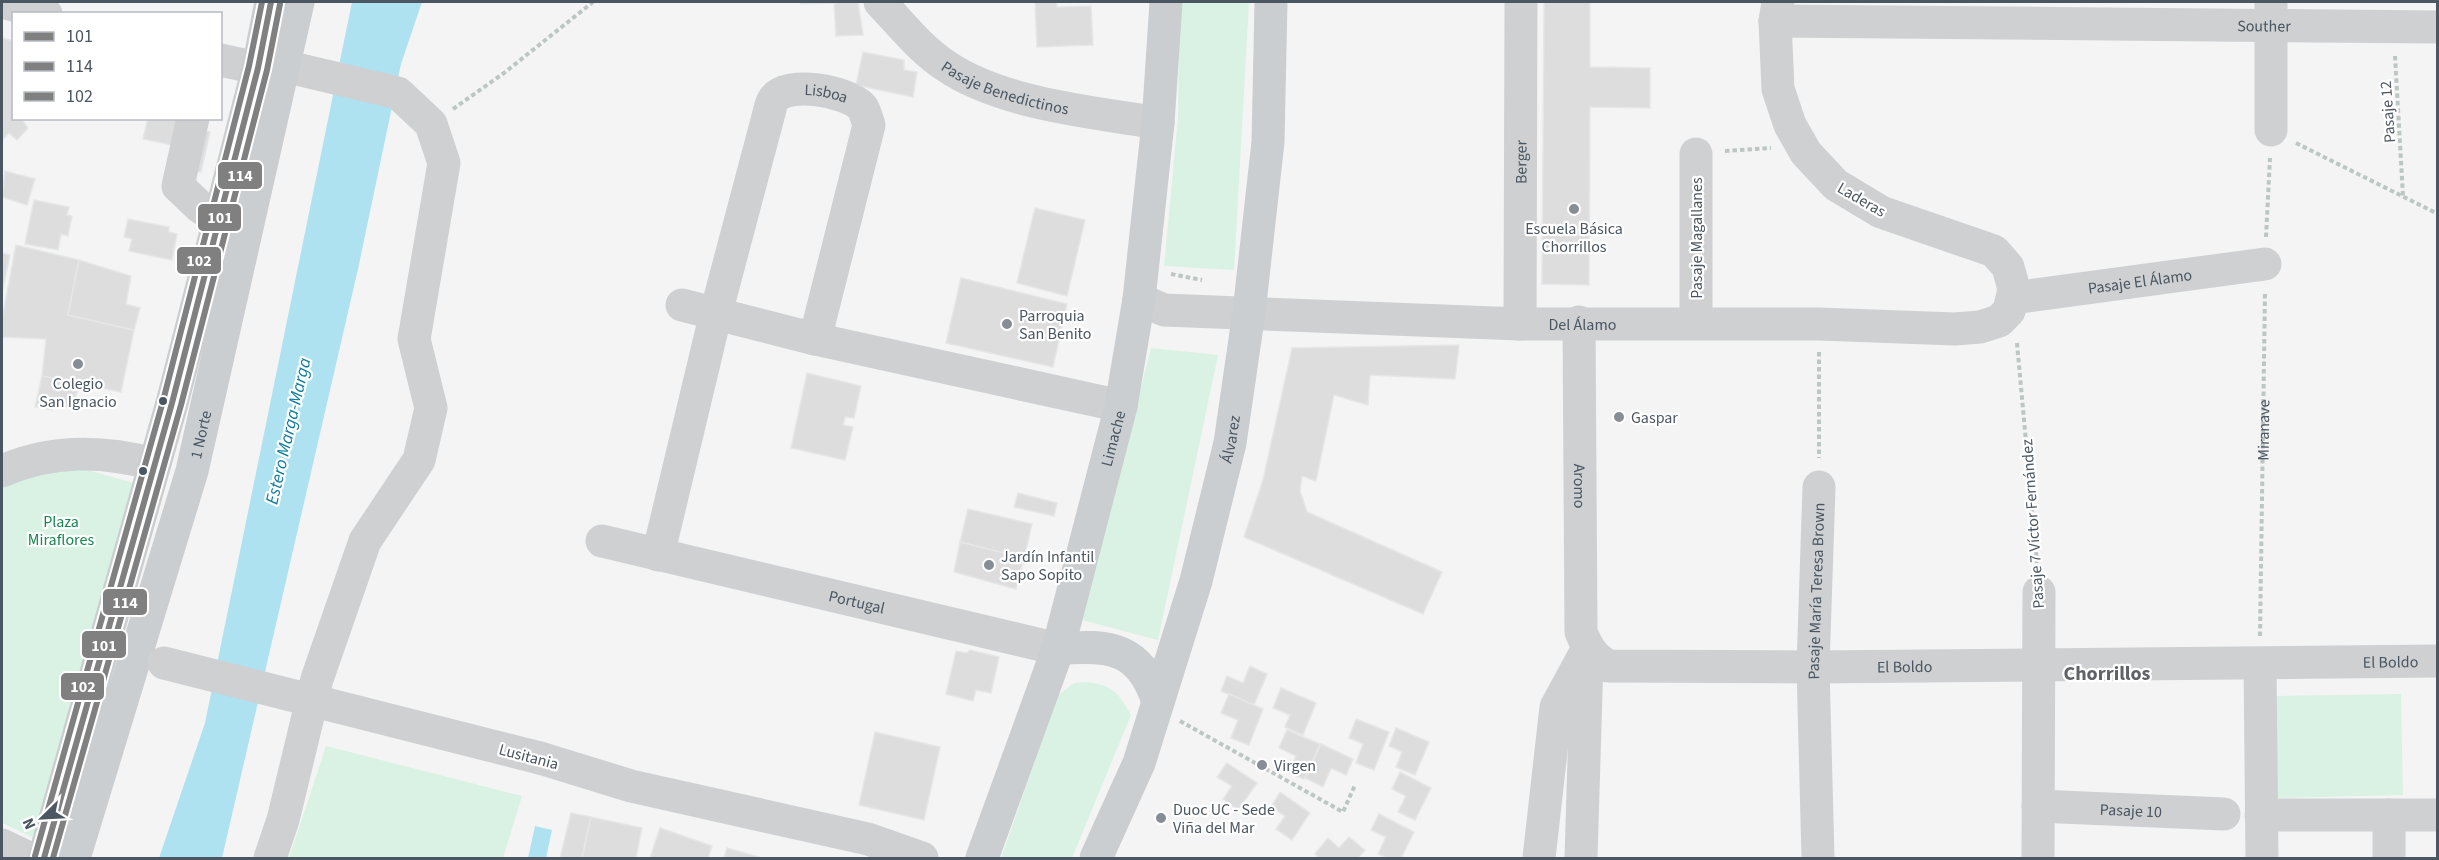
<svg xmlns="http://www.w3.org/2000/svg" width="2439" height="860" viewBox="0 0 2439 860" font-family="'Source Sans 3',sans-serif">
	<rect width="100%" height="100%" fill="#f4f4f4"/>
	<g fill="#d9f2e3">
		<path d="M1179,2H1249L1234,270L1164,266L1178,118Z"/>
		<path d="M1151,348L1218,355L1158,640L1082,620Z"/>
		<path d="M80,468L134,483L36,839L2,823V488L31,474Z"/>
		<path d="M1085,682C1113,685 1117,691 1131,715L1072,858H1001L1058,695L1074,683Z"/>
		<path d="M2401,694L2403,795L2271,798L2269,696Z"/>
		<path d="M326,746L522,796L503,858H289Z"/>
	</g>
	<g fill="#aee2f0">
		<path d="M352,2H422L401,64L358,269L222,858H159L205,723Z"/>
		<path d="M535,826L552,830L546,858H528Z"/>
	</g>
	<g fill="#ddddde" stroke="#e5e6e7" stroke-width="1.5">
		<path d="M800,2H858L863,35L836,36L834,3L801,4Z"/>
		<path d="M1035,2H1057V7L1091,6L1093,45L1037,47Z"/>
		<path d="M1544,2H1590V67L1650,68V108L1590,107L1589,285L1542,284Z"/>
		<path d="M2,38L14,41V118H21L28,128L17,140L9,133L2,140Z"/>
		<path d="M863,52L904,60V70L917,72L913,97L856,85Z"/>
		<path d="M148,118H181L179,125L210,132L201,172L168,165L172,145L143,139Z"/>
		<path d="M5,171L35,179L27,205L2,197Z"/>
		<path d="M34,200L69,207L67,215L72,216L68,236L61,234L58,250L25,244Z"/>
		<path d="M1035,208L1085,220L1067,296L1017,283Z"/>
		<path d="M128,219L169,227V232L177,234L172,260L129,251L132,239L124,237Z"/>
		<path d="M16,245L79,260L68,315L134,330L121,392L42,376L46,339L2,337V319Z"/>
		<path d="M2,253L10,255L2,293Z"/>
		<path d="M79,260L131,276L126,304L140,308L134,330L68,315Z"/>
		<path d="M961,278L1067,304L1053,367L946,343Z"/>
		<path d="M1459,345L1455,379L1370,375L1368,405L1334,395L1316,481L1302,476L1300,491L1307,512L1442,572L1423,614L1244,537L1263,480L1292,348Z"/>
		<path d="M807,373L861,386L854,418L845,417L843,425L853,427L845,460L791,448Z"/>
		<path d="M42,376L79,384L73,408L54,403L52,410L35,407Z"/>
		<path d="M1018,493L1057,503L1054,516L1014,507Z"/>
		<path d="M968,509L1032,524L1024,558L960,542Z"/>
		<path d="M960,542L1024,558L1016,589L954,572Z"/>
		<path d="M970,650L999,657L991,693L976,690L973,701L946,694L956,651L967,653Z"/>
		<path d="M1250,666L1267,674L1254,705L1221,691L1227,676L1243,683Z"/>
		<path d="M1281,688L1316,703L1303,735L1285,727L1290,715L1273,708Z"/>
		<path d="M1229,694L1263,709L1249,745L1231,738L1238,720L1221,713Z"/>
		<path d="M1356,719L1389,732L1374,770L1356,763L1363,744L1349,738Z"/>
		<path d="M1396,728L1429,742L1415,775L1396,767L1402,752L1389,746Z"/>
		<path d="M1287,730L1320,744L1304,779L1289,773L1296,756L1279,748Z"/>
		<path d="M875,732L940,747L924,820L859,805Z"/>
		<path d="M1321,744L1353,759L1346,775L1331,768L1323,787L1305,778Z"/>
		<path d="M1227,763L1257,783L1238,810L1223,799L1232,786L1217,777Z"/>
		<path d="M1400,772L1431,788L1415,820L1398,812L1406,796L1392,789Z"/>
		<path d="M1280,792L1310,813L1292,840L1276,829L1285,816L1271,807Z"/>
		<path d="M571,813L591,817L582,858H560Z"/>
		<path d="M1379,814L1414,832L1401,858H1388L1378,854L1386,837L1371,830Z"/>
		<path d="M591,817L642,828L636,858H582Z"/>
		<path d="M660,828L712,846L708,858H650Z"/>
		<path d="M1349,837L1365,850L1358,858H1320L1315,854L1328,838L1339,848Z"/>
		<path d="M727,848L759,857V858H724Z"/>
	</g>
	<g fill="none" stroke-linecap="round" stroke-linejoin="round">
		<g stroke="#bcc7c4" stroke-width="4" stroke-dasharray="4.5 3" stroke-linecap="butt">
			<path d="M2395,56L2403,196"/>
			<path d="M453,109L504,73L593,2"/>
			<path d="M2296,143L2438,214"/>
			<path d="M1725,151L1771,148"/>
			<path d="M2266,237L2270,158"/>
			<path d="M1171,274L1202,280"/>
			<path d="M2017,343L2037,563"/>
			<path d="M1819,352V458"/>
			<path id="s1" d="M2260,636L2265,292"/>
			<path d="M1180,721L1343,812L1355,785"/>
		</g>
		<g stroke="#ced0d2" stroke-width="33">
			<path d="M2,2L46,14"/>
			<path id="s2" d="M880,2C901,24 920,49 946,66C1002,104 1092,112 1158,123"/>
			<path d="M2271,2V130"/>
			<path id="s3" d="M1775,21L2438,27"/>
			<path d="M220,60L258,68"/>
			<path d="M193,118L178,186L200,207L219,220"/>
			<path id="s4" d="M2013,298L2265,264"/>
			<path id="s5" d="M1139,299L1164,310L1520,324H1819L1955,329L1980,327L1999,321L2009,311L2014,289L2008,267L1994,251L1881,212L1836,185L1806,153L1790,125L1778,89L1775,21L1778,2"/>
			<path d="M682,305L815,339L1121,406"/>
			<path id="s6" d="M1579,322L1581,632C1588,649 1593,657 1608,666L1813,667L2438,661"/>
			<path d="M1696,323V154"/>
			<path id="s7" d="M1520,324L1521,2"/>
			<path d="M2,471C52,449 102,450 154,464"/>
			<path id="s8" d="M602,541L1058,649"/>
			<path id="s9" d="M658,555L716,313L769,113C770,109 771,103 774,99C787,80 848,91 862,107C865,111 867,119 869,125L815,339"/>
			<path d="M2260,664L2262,858"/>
			<path d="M540,758L631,786L868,839L922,858"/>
			<path id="s10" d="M2038,806L2224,814"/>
			<path d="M2261,815H2438"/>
			<path d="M2389,815V858"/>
			<path d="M2,845L29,858"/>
			<path d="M270,858L283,820L317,679L365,541L419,460L431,408L414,339L444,163L431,124L398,93L284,66"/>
			<path d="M1539,858L1556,707L1588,648"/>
			<path d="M1581,858L1587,659"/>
			<path id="s11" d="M1818,858L1813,667L1819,487"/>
			<path d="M2038,858L2039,592"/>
		</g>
		<g stroke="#caced1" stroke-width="33">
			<path d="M1058,649C1110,644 1141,648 1158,702"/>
			<path d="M44,858L172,403L258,68L271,2"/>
			<path id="s12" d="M74,858L192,471L298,2"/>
			<path id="s13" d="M982,858L1058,649L1121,406L1139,299L1158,123L1166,2"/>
			<path id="s14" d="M1096,858L1139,763L1196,581L1230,443L1249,312L1268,142L1271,2"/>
		</g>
		<path stroke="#ced0d2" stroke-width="33" d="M164,663L540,758"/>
		<defs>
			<path id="bus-1" d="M44,858L172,403L258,68L271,2"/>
			<path id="bus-2" d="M53,858L181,405L267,70L280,4"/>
			<path id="bus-3" d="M35,856L163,401L249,66L262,2"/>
		</defs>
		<use href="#bus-1" stroke="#fff" stroke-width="10"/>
		<use href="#bus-2" stroke="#fff" stroke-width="10"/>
		<use href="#bus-3" stroke="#fff" stroke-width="10"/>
		<use href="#bus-1" stroke="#808080" stroke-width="6"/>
		<use href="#bus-2" stroke="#808080" stroke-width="6"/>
		<use href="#bus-3" stroke="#808080" stroke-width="6"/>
	</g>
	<g fill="#868d94" stroke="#fff" stroke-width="2">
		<circle cx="1574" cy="209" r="6"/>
		<circle cx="1007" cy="324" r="6"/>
		<circle cx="78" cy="364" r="6"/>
		<circle cx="1619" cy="417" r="6"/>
		<circle cx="989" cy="565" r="6"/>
		<circle cx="1262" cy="765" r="6"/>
		<circle cx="1161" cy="818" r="6"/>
	</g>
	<g fill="#4a5661" stroke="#fff" stroke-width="2">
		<circle cx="163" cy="401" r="5"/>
		<circle cx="143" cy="471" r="5"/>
	</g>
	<g text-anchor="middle" stroke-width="4.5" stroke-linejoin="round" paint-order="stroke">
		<g font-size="16" fill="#4a5661" stroke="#fff">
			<text dy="6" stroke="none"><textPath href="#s3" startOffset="489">Souther</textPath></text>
			<text dy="6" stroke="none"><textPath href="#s2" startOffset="156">Pasaje Benedictinos</textPath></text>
			<text dy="6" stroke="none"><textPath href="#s9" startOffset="526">Lisboa</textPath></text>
			<text transform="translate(2387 112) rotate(-94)" y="6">Pasaje 12</text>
			<text dy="6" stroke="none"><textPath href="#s7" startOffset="162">Berger</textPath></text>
			<text transform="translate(1862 199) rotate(30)" y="6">Laderas</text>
			<text transform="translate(1696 238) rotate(-90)" y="6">Pasaje Magallanes</text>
			<text dy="6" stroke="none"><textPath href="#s4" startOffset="128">Pasaje El Álamo</textPath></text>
			<text dy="6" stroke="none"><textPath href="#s5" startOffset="446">Del Álamo</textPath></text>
			<text dy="6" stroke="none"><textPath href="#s1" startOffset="206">Miranave</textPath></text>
			<text dy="6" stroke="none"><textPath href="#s12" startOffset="442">1 Norte</textPath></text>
			<text dy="6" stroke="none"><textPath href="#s13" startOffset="440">Limache</textPath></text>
			<text dy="6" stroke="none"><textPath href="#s14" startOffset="441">Álvarez</textPath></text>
			<text dy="6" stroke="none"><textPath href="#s6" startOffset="164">Aromo</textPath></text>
			<text transform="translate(2032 524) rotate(-94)" y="6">Pasaje 7 Víctor Fernández</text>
			<text dy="6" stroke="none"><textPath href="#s11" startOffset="267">Pasaje María Teresa Brown</textPath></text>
			<text dy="6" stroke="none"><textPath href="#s8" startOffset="262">Portugal</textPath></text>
			<text dy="6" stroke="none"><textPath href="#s6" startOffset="1137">El Boldo</textPath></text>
			<text dy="6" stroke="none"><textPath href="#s6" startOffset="651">El Boldo</textPath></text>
			<text transform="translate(529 756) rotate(15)" y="6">Lusitania</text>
			<text dy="6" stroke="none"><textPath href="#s10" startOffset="93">Pasaje 10</textPath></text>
		</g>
		<g font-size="16" fill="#4a5661" stroke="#fff" text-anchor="start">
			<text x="1574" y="234" text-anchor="middle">Escuela Básica<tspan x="1574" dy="18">Chorrillos</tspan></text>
			<text x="1019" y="321">Parroquia<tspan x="1019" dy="18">San Benito</tspan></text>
			<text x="78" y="389" text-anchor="middle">Colegio<tspan x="78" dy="18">San Ignacio</tspan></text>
			<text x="1631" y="423">Gaspar</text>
			<text x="1001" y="562">Jardín Infantil<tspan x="1001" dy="18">Sapo Sopito</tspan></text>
			<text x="1274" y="771">Virgen</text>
			<text x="1173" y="815">Duoc UC - Sede<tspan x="1173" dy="18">Viña del Mar</tspan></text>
		</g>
		<g font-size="16" fill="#17864f" stroke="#fff">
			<text x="61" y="527">Plaza<tspan x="61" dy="18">Miraflores</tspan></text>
		</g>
		<g font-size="18" font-style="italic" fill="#0c7c9b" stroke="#fff">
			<text transform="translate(288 431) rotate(-77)" y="6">Estero Marga-Marga</text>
		</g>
		<g font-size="20" font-weight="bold" fill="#5f6368" stroke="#fff">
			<text x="2107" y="680">Chorrillos</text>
		</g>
	</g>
	<g stroke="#fff" stroke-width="2">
		<rect x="217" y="161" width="46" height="29" rx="6" fill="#808080"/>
		<rect x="197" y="203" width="45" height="29" rx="6" fill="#808080"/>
		<rect x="176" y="246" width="46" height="29" rx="6" fill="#808080"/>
		<rect x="102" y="588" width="46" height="28" rx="6" fill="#808080"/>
		<rect x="81" y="630" width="46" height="29" rx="6" fill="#808080"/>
		<rect x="60" y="672" width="45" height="29" rx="6" fill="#808080"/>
	</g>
	<g font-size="16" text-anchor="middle" font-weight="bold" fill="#fff">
		<text x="240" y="181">114</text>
		<text x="220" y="223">101</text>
		<text x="199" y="266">102</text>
		<text x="125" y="608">114</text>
		<text x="104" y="651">101</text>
		<text x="83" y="692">102</text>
	</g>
	<rect width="2439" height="860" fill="none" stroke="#4a5661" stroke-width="6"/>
	<rect x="12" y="12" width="210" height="108" fill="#ffffff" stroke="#b7bbc0" stroke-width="1.5"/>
	<rect x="24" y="32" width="30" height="9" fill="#808080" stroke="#b7bbc0" stroke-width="1.5"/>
	<text x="66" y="42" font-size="18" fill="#4a5661">101</text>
	<rect x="24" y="62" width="30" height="9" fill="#808080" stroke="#b7bbc0" stroke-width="1.5"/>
	<text x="66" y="72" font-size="18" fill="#4a5661">114</text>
	<rect x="24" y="92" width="30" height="9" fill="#808080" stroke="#b7bbc0" stroke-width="1.5"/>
	<text x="66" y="102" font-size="18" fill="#4a5661">102</text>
	<g transform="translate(42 818) rotate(246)" stroke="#ffffff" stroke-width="4.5" paint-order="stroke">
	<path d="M0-4.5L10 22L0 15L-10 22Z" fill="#4a5661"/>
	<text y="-9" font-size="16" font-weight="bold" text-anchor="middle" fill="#4a5661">N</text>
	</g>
</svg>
